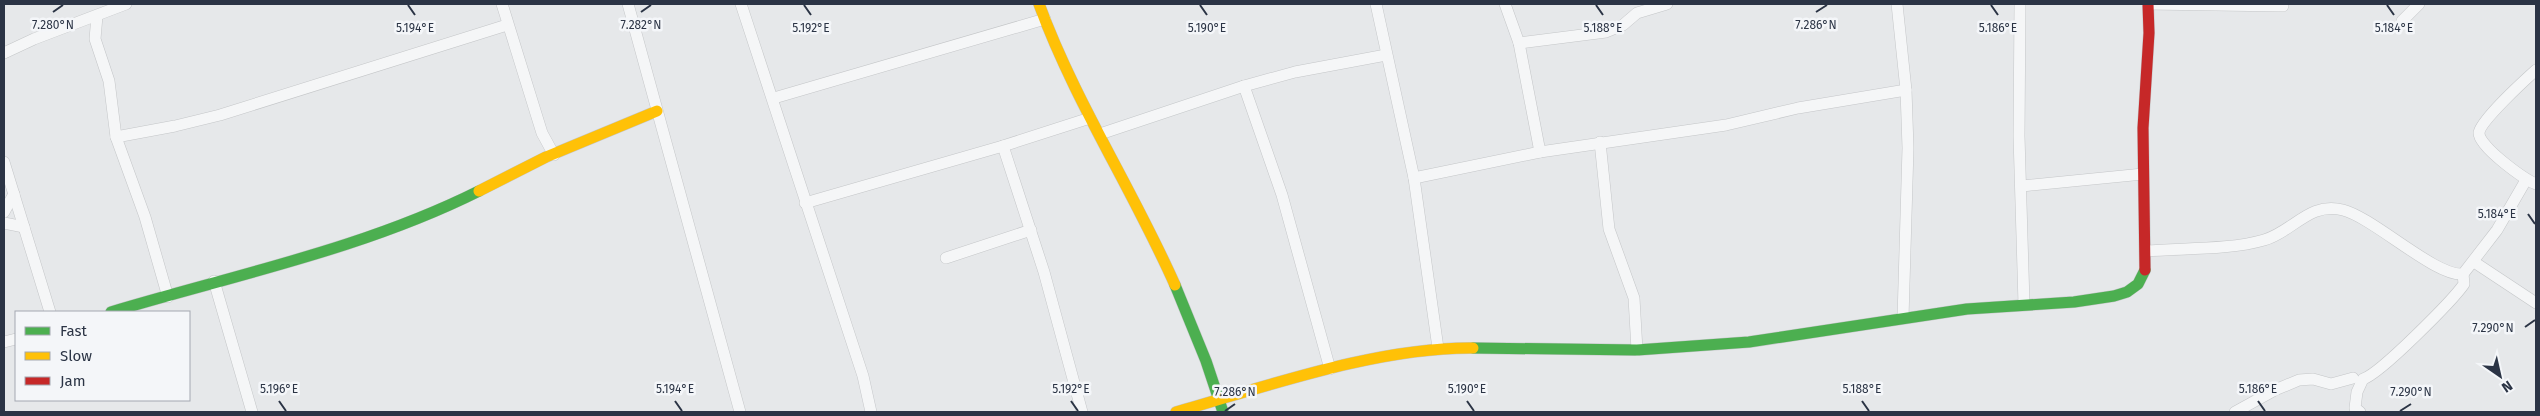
<svg xmlns="http://www.w3.org/2000/svg" width="2540" height="416" viewBox="0 0 2540 416" font-family="'Fira Sans',sans-serif">
	<rect width="100%" height="100%" fill="#e6e8ea"/>
	<g fill="none" stroke-linecap="round" stroke-linejoin="round">
		<defs>
			<g id="street">
				<path d="M502,4L542,133L554,155"/>
				<path d="M628,4L740,412"/>
				<path d="M741,4L863,376L871,412"/>
				<path d="M1376,4L1414,178L1438,348"/>
				<path d="M1505,4L1519,43L1540,152"/>
				<path d="M1897,4L1906,90L1908,148L1903,318"/>
				<path d="M2020,4L2019,136L2024,304"/>
				<path d="M2148,4L2283,6"/>
				<path d="M97,16L95,39L109,81L116,137L145,217L168,297"/>
				<path d="M2402,21L2419,4"/>
				<path d="M1519,43L1606,32L1623,25L1637,13L1667,4"/>
				<path d="M4,53L34,39L126,4"/>
				<path d="M2536,70C2526,79 2480,121 2479,133C2479,147 2524,179 2536,184"/>
				<path d="M1244,86L1282,195L1330,369"/>
				<path d="M774,98L1045,19"/>
				<path d="M1100,134L1244,86L1295,72L1386,55"/>
				<path d="M116,137L175,126L220,115L507,25"/>
				<path d="M1600,142L1609,229L1634,298L1637,350"/>
				<path d="M1003,146L1044,272L1082,412"/>
				<path d="M4,162L50,312"/>
				<path d="M1414,178L1540,152L1726,125L1798,108L1906,90"/>
				<path d="M2022,186L2143,174"/>
				<path d="M805,203L1003,146L1090,118"/>
				<path d="M4,212L14,194"/>
				<path d="M4,223L24,227"/>
				<path d="M2146,251C2182,248 2230,250 2264,240C2293,232 2309,201 2343,210C2374,218 2436,277 2463,274L2497,230L2526,180"/>
				<path d="M946,258L1031,230"/>
				<path d="M2474,262L2536,303"/>
				<path d="M214,281L252,412"/>
				<path d="M4,342L16,339"/>
				<path d="M2235,412L2275,390L2299,380L2313,379L2331,384L2353,378"/>
				<path d="M2360,412L2355,408L2357,392L2363,379C2380,374 2453,300 2464,284L2463,274"/>
			</g>
			<g id="fast">
				<path d="M1175,285L1206,361L1223,412"/>
				<path d="M111,312C234,275 363,249 479,191"/>
				<path d="M1473,348L1637,350L1749,342L1967,309L2074,302L2114,296L2127,292L2138,284L2145,270"/>
			</g>
			<g id="slow">
				<path d="M1039,4C1075,102 1133,190 1175,285"/>
				<path d="M479,191L546,157L657,111"/>
				<path d="M1176,412C1268,386 1378,347 1473,348"/>
			</g>
			<path id="jam" d="M2145,270L2143,128L2149,33L2148,4"/>
		</defs>
		<use href="#street" stroke="#c4c6c8" stroke-width="12"/>
		<use href="#fast" stroke="#c4c6c8" stroke-width="12"/>
		<use href="#slow" stroke="#c4c6c8" stroke-width="12"/>
		<use href="#jam" stroke="#c4c6c8" stroke-width="12"/>
		<use href="#street" stroke="#f5f6f7" stroke-width="11"/>
		<use href="#fast" stroke="#4caf50" stroke-width="11"/>
		<use href="#slow" stroke="#ffc107" stroke-width="11"/>
		<use href="#jam" stroke="#c62828" stroke-width="11"/>
	</g>
	<path fill="none" stroke="#2b3445" stroke-width="2" d="M408,5L415,15M804,5L811,15M1200,5L1207,15M1596,5L1603,15M1991,5L1998,15M2387,5L2394,15M53,12L63,5M641,12L651,5M1816,12L1827,5M2528,214L2535,224M2525,327L2535,320M279,401L286,411M675,401L682,411M1071,401L1078,411M1467,401L1474,411M1862,401L1869,411M2258,401L2265,411M1225,411L1235,404M2400,411L2411,404"/>
	<g font-size="12" text-anchor="middle" fill="#2b3445" stroke="#f4f6f9" stroke-width="5" stroke-linejoin="round" paint-order="stroke">
		<text x="53" y="29">7.280°N</text>
		<text x="641" y="29">7.282°N</text>
		<text x="1816" y="29">7.286°N</text>
		<text x="1603" y="32">5.188°E</text>
		<text x="2394" y="32">5.184°E</text>
		<text x="415" y="32">5.194°E</text>
		<text x="811" y="32">5.192°E</text>
		<text x="1207" y="32">5.190°E</text>
		<text x="1998" y="32">5.186°E</text>
		<text x="2497" y="218">5.184°E</text>
		<text x="2493" y="332">7.290°N</text>
		<text x="279" y="393">5.196°E</text>
		<text x="675" y="393">5.194°E</text>
		<text x="1071" y="393">5.192°E</text>
		<text x="1467" y="393">5.190°E</text>
		<text x="1862" y="393">5.188°E</text>
		<text x="2258" y="393">5.186°E</text>
		<text x="1235" y="396">7.286°N</text>
		<text x="2411" y="396">7.290°N</text>
	</g>
	<rect width="2540" height="416" fill="none" stroke="#2b3445" stroke-width="10"/>
	<rect x="15" y="311" width="175" height="90" fill="#f4f6f9" stroke="#a4a8b1"/>
	<rect x="25" y="327" width="25" height="8" fill="#4caf50" stroke="#a4a8b1"/>
	<text x="60" y="336" font-size="15" fill="#2b3445">Fast</text>
	<rect x="25" y="352" width="25" height="8" fill="#ffc107" stroke="#a4a8b1"/>
	<text x="60" y="361" font-size="15" fill="#2b3445">Slow</text>
	<rect x="25" y="377" width="25" height="8" fill="#c62828" stroke="#a4a8b1"/>
	<text x="60" y="386" font-size="15" fill="#2b3445">Jam</text>
	<g transform="translate(2500 376) rotate(146)" stroke="#f4f6f9" stroke-width="4" paint-order="stroke">
	<path d="M0-4L9 19L0 12L-9 19Z" fill="#2b3445"/>
	<text y="-8" font-size="14" font-weight="bold" text-anchor="middle" fill="#2b3445">N</text>
	</g>
</svg>
